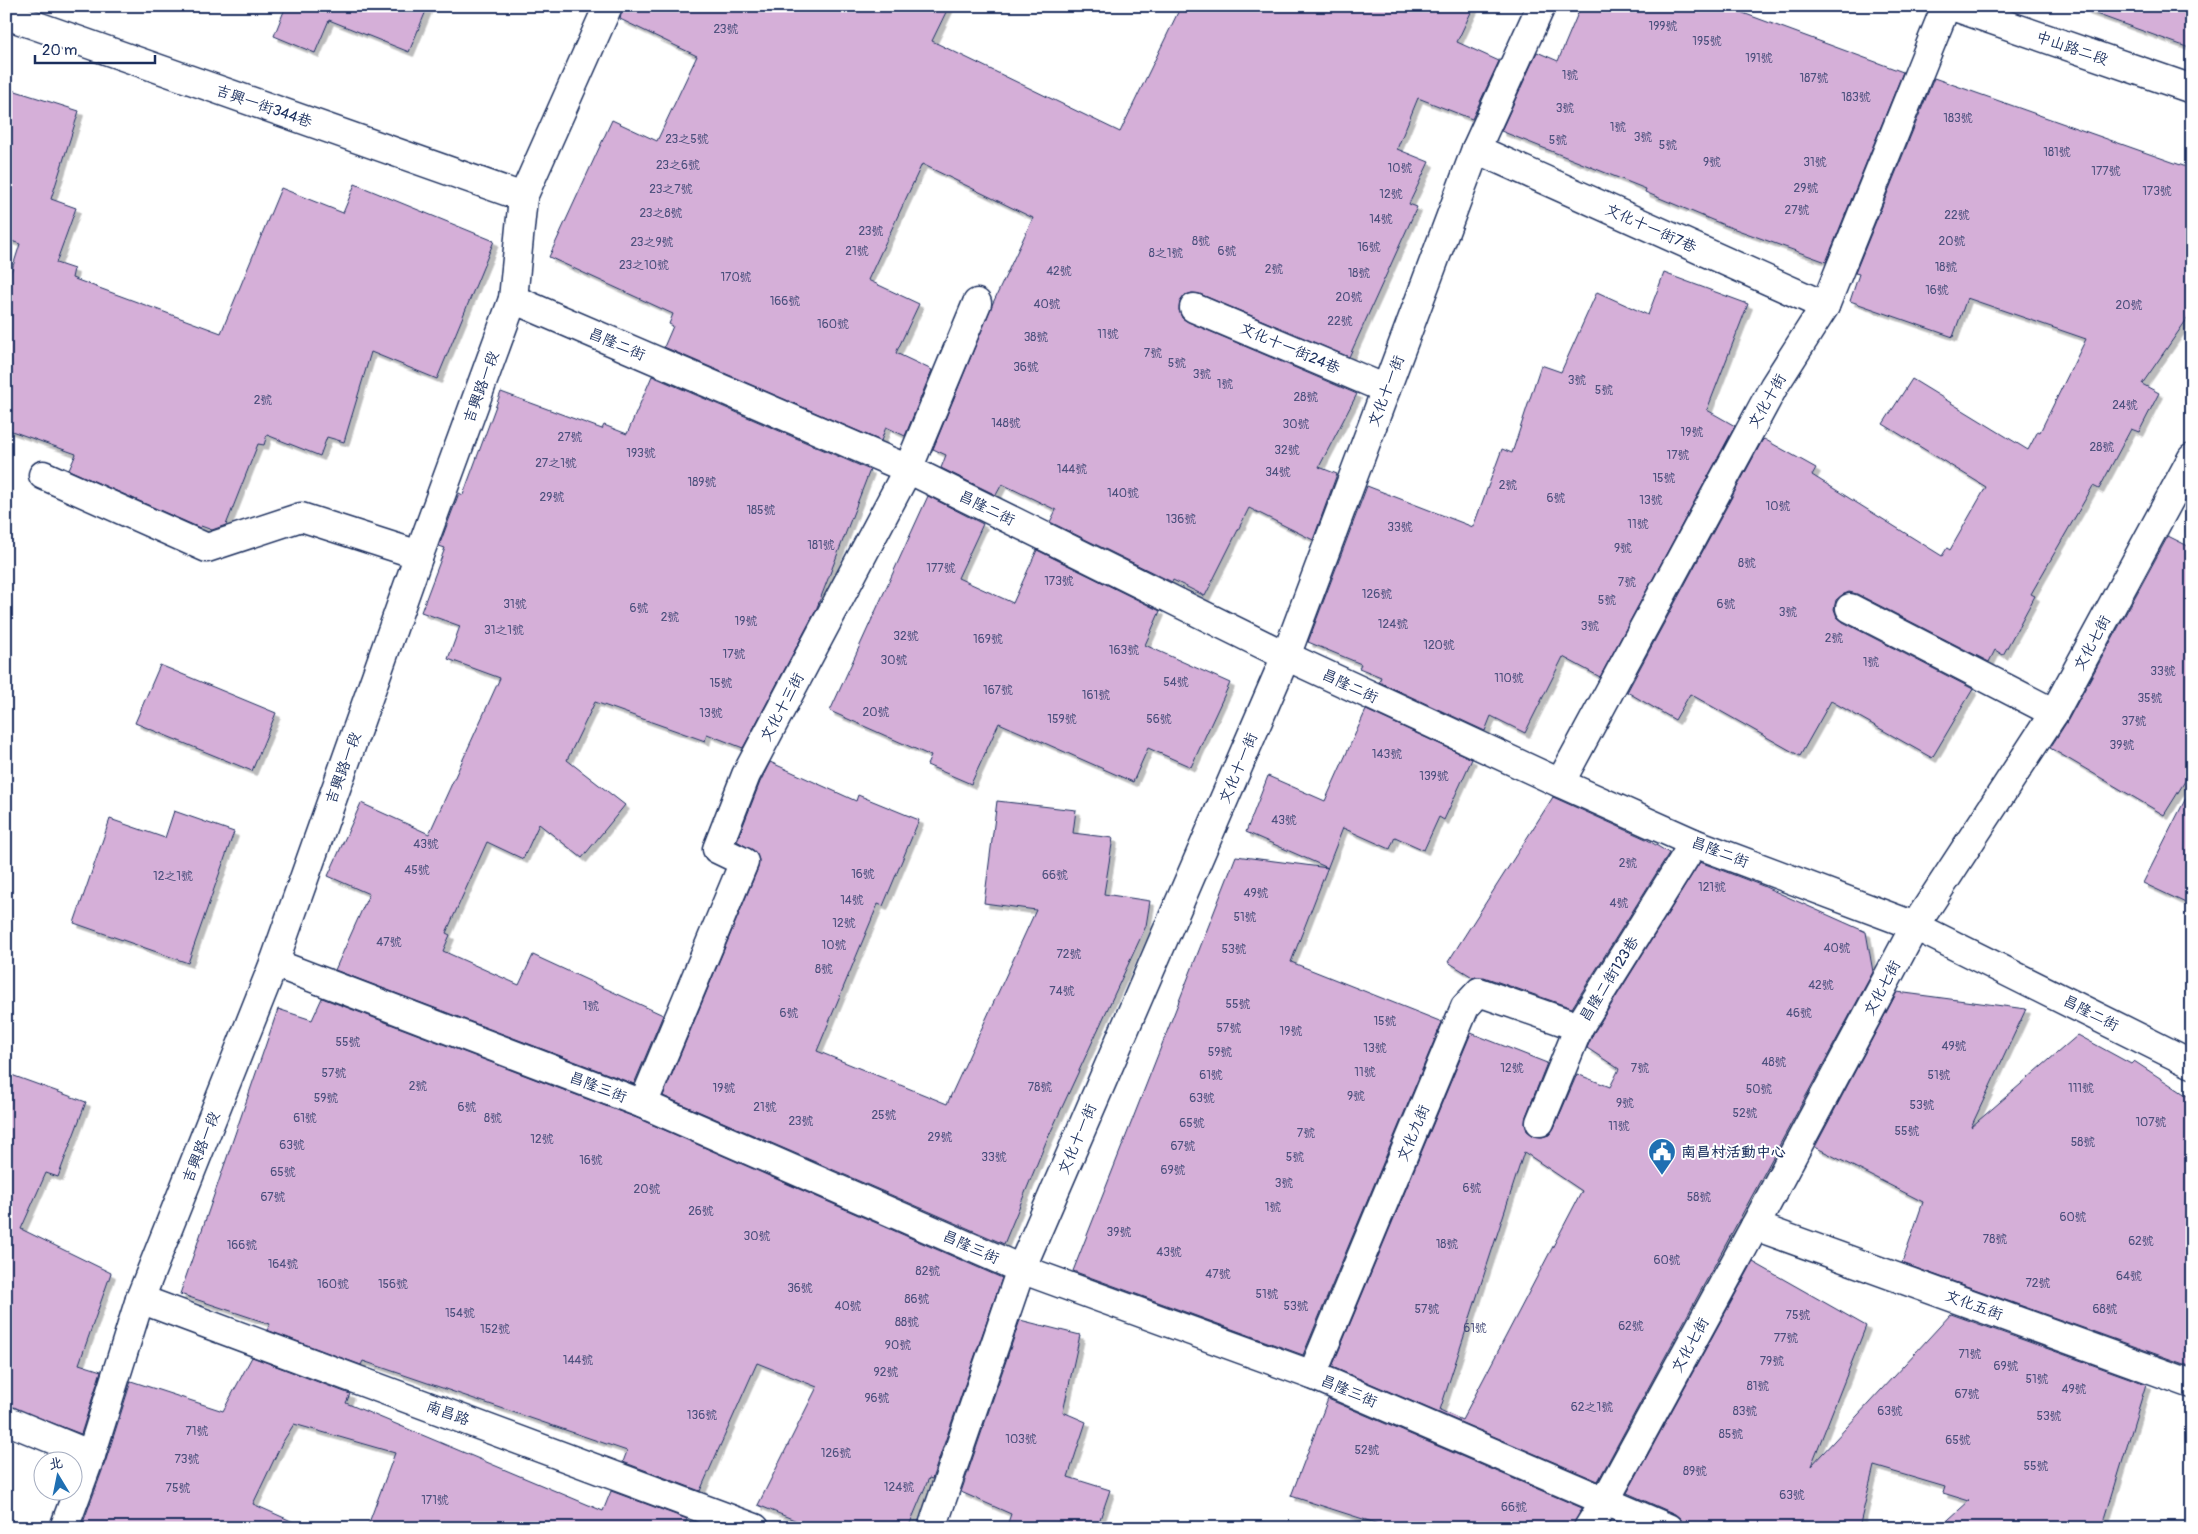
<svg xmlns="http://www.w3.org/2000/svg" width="2198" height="1534" viewBox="0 0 2198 1534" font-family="Pangolin,'LXGW WenKai TC',sans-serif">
	<defs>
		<filter id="shadow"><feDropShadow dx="4.5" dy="4.5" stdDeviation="0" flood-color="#0004"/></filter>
	</defs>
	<rect width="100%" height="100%" fill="#fff"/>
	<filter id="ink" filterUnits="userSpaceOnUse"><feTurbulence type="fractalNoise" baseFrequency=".02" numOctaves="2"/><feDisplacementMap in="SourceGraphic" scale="10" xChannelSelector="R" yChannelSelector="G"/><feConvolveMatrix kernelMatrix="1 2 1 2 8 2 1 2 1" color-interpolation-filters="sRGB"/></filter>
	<g filter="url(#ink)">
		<g fill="#d5afd8" stroke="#1b2f5e" fill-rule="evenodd" filter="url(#shadow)">
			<path d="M286,6H428L409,52L329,20L315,53L274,36Z"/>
			<path d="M623,6H949L932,41L1120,132L1181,6H1474L1457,42L1499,61L1472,119L1418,98L1397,149L1429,162L1409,204L1417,207L1349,357L1200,294L1192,293L1185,295L1180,302L1179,310L1182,318L1188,322L1357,394L1319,467L1337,474L1313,540L1249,508L1205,596L1173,580L1172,582L1050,522L1056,510L1002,484L996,495L941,468L946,455L933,449L992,305L1033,218L922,164L868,280L919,304L896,353L932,370L905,436L886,427L881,441L664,347L673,326L669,324L673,314L549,257L612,120L657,141L697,56L620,19Z"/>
			<path d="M1581,6H1724L1903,72L1826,262L1724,225L1645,192L1646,189L1501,131L1537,52L1558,61Z"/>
			<path d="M2086,6H2192V49L2085,10Z"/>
			<path d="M1934,78L2192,169V312L2142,384L2159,393L2139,432L2131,429L2099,489L2093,486L2031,594L2035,596L2003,655L1995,650L1989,662L1857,594L1849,592L1842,595L1836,600L1834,609L1837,617L1843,622L1973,689L1932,758L1831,701L1800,756L1690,694L1675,720L1627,692L1762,441L1764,439L1816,468L1812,475L1942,556L1947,548L1950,550L1986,487L1883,424L1912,379L2028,450L2038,431L2040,432L2086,339L1967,298L1953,337L1850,301L1859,274L1855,273Z"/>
			<path d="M6,88L79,111L51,199L76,208L56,263L74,269L72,278L221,333L281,188L343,213L355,184L494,241L437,379L371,352L344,442L327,437L320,456L267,435L264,445L258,444L226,525L212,530L201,526L200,528L69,470L76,454L6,429V288L20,244L6,239Z"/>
			<path d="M1664,273L1748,304L1707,410L1735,426L1600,677L1563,657L1525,733L1491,716L1485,731L1379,682L1381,677L1359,668L1361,664L1308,642L1367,486L1473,527L1502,449L1512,453L1541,365L1561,372L1597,292L1648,315Z"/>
			<path d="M652,376L870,470L816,610L743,748L707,734L705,741L595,702L567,760L625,805L582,858L539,824L523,859L487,842L446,933L450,935L443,951L519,985L533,955L663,1015L634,1084L335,970L369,894L328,876L361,803L429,834L500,678L448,659L460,626L421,612L445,548L439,546L459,493L463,495L501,392L602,429L604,425L627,434Z"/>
			<path d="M928,496L983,524L958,578L1013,603L1037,550L1160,611L1145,645L1230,683L1191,767L1148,748L1133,782L999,723L971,784L927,765L931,756L830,711Z"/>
			<path d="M2168,536L2192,548V770L2164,815L2050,748L2068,720Z"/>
			<path d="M160,665L276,713L252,771L135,723Z"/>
			<path d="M1366,710L1472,759L1444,820L1439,817L1424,850L1395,837L1390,849L1343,828L1291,962L1442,1022L1303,1355L1073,1271L1236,856L1328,868L1246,832L1268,776L1325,801Z"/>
			<path d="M770,762L856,801L858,795L919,820L883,906L878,904L817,1051L947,1104L1036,910L984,903L997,801L1076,810L1073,833L1113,838L1104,894L1150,901L1146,926L1046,1142L1004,1244L663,1096L758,868L759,860L756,853L737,841L760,782Z"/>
			<path d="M2192,786V906L2143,883Z"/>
			<path d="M1553,797L1646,839L1669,853L1572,1008L1484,977L1474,978L1448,962Z"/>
			<path d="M174,811L234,832L188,963L74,923L110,819L165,838Z"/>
			<path d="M1700,862L1763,886L1866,932L1873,972L1598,1481L1332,1367L1471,1033L1547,1063L1526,1116L1525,1124L1527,1131L1534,1136L1542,1137L1549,1135L1554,1128L1577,1074L1610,1087L1619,1069L1587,1048L1593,1034ZM1524,1152L1582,1191L1462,1420L1440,1410Z"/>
			<path d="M1897,992L2026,1009L1971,1127L2078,1035L2131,1064L2134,1061L2192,1099V1367L1902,1263L1923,1202L1815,1147Z"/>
			<path d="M322,998L637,1118L1002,1278L932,1479L929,1478L908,1528H814L758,1505L817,1387L757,1363L700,1491L623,1462L627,1451L363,1361L361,1365L267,1330L270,1324L180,1294L278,1009L312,1020Z"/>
			<path d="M6,1073L86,1102L58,1177L46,1173L21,1229L111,1273L79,1364L101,1371L81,1434L6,1405Z"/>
			<path d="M1753,1262L1866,1326L1811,1466L1951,1314L2146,1384L2104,1522L2091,1528H1939L1969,1501L1943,1493L1945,1487L1874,1466L1859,1528H1683L1681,1519L1675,1514L1627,1493Z"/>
			<path d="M1020,1320L1080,1335L1063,1412L1086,1422L1068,1477L1110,1490L1097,1528H1006L1011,1514L961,1492Z"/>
			<path d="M252,1357L350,1394L346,1403L603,1511L611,1491L687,1519L683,1528H367L395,1453L294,1424L281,1445L253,1504L307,1528H81L106,1460L131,1381L223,1411Z"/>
			<path d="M1328,1399L1582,1508L1572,1528H1391L1291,1496Z"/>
		</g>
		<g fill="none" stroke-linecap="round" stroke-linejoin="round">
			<defs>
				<g id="minor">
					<path d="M1952,6L2192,89"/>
					<path d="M6,15L523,197"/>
					<path d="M1476,149L1825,306"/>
					<path d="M513,299L908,469L1286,656L1560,783L1694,843L1915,926L2192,1064"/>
					<path d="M1194,308L1386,389"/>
					<path d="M43,475L207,548L301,517L419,555"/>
					<path d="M1850,608L2054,713"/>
					<path d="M1560,783L1774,386L1825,306L1946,6"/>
					<path d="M274,963L643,1104L1021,1269L1312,1375L1668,1528"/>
					<path d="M643,1104L744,862L717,849L746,775L908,469L977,303"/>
					<path d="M1540,1122L1579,1027L1694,843"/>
					<path d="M1755,1226L2192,1384"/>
					<path d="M140,1299L755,1528"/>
					<path d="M1312,1375L1465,1007L1479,992L1579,1027"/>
					<path d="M6,1420L91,1455"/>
					<path d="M64,1528L91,1455L140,1299L274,963L419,555L513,299L523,197L608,6"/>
					<path d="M932,1528L1021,1269L1286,656L1476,149L1541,6"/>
					<path d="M1588,1528L1605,1501L1755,1226L1915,926L2054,713L2192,458"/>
				</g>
			</defs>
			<use href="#minor" stroke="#1b2f5e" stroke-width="31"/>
			<use href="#minor" stroke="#fff" stroke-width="28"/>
		</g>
	</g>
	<defs>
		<symbol id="civic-pin" viewBox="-11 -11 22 30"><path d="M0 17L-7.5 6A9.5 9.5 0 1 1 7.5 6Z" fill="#1f6fb2" stroke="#fff"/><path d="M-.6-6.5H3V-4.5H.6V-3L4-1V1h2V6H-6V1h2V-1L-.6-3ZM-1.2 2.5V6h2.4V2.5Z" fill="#fff"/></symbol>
	</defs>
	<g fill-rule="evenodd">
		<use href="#civic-pin" x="1646" y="1136" width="32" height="43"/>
	</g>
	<g text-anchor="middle" stroke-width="4" stroke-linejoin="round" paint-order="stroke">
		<g font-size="12" fill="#4a4f7c">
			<text x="1663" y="30">199號</text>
			<text x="726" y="33">23號</text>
			<text x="1707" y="45">195號</text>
			<text x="1759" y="62">191號</text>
			<text x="1570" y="79">1號</text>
			<text x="1814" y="82">187號</text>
			<text x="1856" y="101">183號</text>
			<text x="1565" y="112">3號</text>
			<text x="1958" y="122">183號</text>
			<text x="1618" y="131">1號</text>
			<text x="1643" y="141">3號</text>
			<text x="687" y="143">23之5號</text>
			<text x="1558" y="144">5號</text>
			<text x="1668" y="149">5號</text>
			<text x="2057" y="156">181號</text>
			<text x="1712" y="166">9號</text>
			<text x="1815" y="166">31號</text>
			<text x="678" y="169">23之6號</text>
			<text x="1400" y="172">10號</text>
			<text x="2106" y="175">177號</text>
			<text x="1806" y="192">29號</text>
			<text x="671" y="193">23之7號</text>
			<text x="2157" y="195">173號</text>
			<text x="1391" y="198">12號</text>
			<text x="1797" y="214">27號</text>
			<text x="661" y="217">23之8號</text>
			<text x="1957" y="219">22號</text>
			<text x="1381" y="223">14號</text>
			<text x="871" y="235">23號</text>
			<text x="1201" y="245">8號</text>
			<text x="1952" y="245">20號</text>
			<text x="652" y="246">23之9號</text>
			<text x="1369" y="251">16號</text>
			<text x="857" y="255">21號</text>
			<text x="1227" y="255">6號</text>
			<text x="1166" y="257">8之1號</text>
			<text x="644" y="269">23之10號</text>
			<text x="1946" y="271">18號</text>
			<text x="1274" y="273">2號</text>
			<text x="1059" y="275">42號</text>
			<text x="1359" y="277">18號</text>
			<text x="736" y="281">170號</text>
			<text x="1937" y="294">16號</text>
			<text x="1349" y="301">20號</text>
			<text x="785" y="305">166號</text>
			<text x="1047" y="308">40號</text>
			<text x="2129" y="309">20號</text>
			<text x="1340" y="325">22號</text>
			<text x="833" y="328">160號</text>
			<text x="1108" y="338">11號</text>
			<text x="1036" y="341">38號</text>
			<text x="1153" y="357">7號</text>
			<text x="1177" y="367">5號</text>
			<text x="1026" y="371">36號</text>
			<text x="1202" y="378">3號</text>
			<text x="1577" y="384">3號</text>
			<text x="1225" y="388">1號</text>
			<text x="1604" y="394">5號</text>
			<text x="1306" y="401">28號</text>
			<text x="263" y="404">2號</text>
			<text x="2125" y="409">24號</text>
			<text x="1006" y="427">148號</text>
			<text x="1296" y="428">30號</text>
			<text x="1692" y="436">19號</text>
			<text x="570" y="441">27號</text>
			<text x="2102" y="451">28號</text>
			<text x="1287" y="454">32號</text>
			<text x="641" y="457">193號</text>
			<text x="1678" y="459">17號</text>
			<text x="556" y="467">27之1號</text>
			<text x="1072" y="473">144號</text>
			<text x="1278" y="476">34號</text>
			<text x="1664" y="482">15號</text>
			<text x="702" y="486">189號</text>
			<text x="1508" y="489">2號</text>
			<text x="1123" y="497">140號</text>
			<text x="552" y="501">29號</text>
			<text x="1556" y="502">6號</text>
			<text x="1651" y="504">13號</text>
			<text x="1778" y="510">10號</text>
			<text x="761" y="514">185號</text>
			<text x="1181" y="523">136號</text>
			<text x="1638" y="528">11號</text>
			<text x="1400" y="531">33號</text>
			<text x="821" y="549">181號</text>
			<text x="1623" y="552">9號</text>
			<text x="1747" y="567">8號</text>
			<text x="941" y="572">177號</text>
			<text x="1059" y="585">173號</text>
			<text x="1627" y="586">7號</text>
			<text x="1377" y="598">126號</text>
			<text x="1607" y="604">5號</text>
			<text x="515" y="608">31號</text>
			<text x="1726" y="608">6號</text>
			<text x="639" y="612">6號</text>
			<text x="1788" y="616">3號</text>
			<text x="670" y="621">2號</text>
			<text x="746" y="625">19號</text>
			<text x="1393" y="628">124號</text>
			<text x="1590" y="630">3號</text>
			<text x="504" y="634">31之1號</text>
			<text x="906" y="640">32號</text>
			<text x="1834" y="642">2號</text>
			<text x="988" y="643">169號</text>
			<text x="1439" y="649">120號</text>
			<text x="1124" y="654">163號</text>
			<text x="734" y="658">17號</text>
			<text x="894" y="664">30號</text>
			<text x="1871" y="666">1號</text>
			<text x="2163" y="675">33號</text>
			<text x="1509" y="682">110號</text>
			<text x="1176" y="686">54號</text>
			<text x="721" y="687">15號</text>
			<text x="998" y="694">167號</text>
			<text x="1096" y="699">161號</text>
			<text x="2150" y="702">35號</text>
			<text x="876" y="716">20號</text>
			<text x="711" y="717">13號</text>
			<text x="1062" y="723">159號</text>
			<text x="1159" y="723">56號</text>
			<text x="2134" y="725">37號</text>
			<text x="2122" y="749">39號</text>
			<text x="1387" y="758">143號</text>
			<text x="1434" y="780">139號</text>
			<text x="1284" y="824">43號</text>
			<text x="426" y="848">43號</text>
			<text x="1628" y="867">2號</text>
			<text x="417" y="874">45號</text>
			<text x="863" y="878">16號</text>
			<text x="1055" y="879">66號</text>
			<text x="173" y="880">12之1號</text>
			<text x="1712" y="891">121號</text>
			<text x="1256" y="897">49號</text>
			<text x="852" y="904">14號</text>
			<text x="1619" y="907">4號</text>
			<text x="1245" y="921">51號</text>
			<text x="844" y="927">12號</text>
			<text x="389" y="946">47號</text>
			<text x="834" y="949">10號</text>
			<text x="1837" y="952">40號</text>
			<text x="1234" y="953">53號</text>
			<text x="1069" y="958">72號</text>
			<text x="824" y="973">8號</text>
			<text x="1821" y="989">42號</text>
			<text x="1062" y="995">74號</text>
			<text x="1238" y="1008">55號</text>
			<text x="591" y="1010">1號</text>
			<text x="789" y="1017">6號</text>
			<text x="1799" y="1017">46號</text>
			<text x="1385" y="1025">15號</text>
			<text x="1229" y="1032">57號</text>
			<text x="1291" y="1035">19號</text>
			<text x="348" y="1046">55號</text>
			<text x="1954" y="1050">49號</text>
			<text x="1375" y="1052">13號</text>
			<text x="1220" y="1056">59號</text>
			<text x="1774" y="1066">48號</text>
			<text x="1512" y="1072">12號</text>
			<text x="1640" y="1072">7號</text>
			<text x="1365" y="1076">11號</text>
			<text x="334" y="1077">57號</text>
			<text x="1211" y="1079">61號</text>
			<text x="1939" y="1079">51號</text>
			<text x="418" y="1090">2號</text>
			<text x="1040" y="1091">78號</text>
			<text x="724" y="1092">19號</text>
			<text x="2081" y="1092">111號</text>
			<text x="1759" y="1093">50號</text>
			<text x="1356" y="1100">9號</text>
			<text x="326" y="1102">59號</text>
			<text x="1202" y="1102">63號</text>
			<text x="1625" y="1107">9號</text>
			<text x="1922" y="1109">53號</text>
			<text x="467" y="1111">6號</text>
			<text x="765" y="1111">21號</text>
			<text x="1745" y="1117">52號</text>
			<text x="884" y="1119">25號</text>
			<text x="305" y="1122">61號</text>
			<text x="493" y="1122">8號</text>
			<text x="801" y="1125">23號</text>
			<text x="2151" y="1126">107號</text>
			<text x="1192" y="1127">65號</text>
			<text x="1619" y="1130">11號</text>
			<text x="1907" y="1135">55號</text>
			<text x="1306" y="1137">7號</text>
			<text x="940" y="1141">29號</text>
			<text x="542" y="1143">12號</text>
			<text x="2083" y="1146">58號</text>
			<text x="292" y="1149">63號</text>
			<text x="1183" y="1150">67號</text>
			<text x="994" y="1161">33號</text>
			<text x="1295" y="1161">5號</text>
			<text x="591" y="1164">16號</text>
			<text x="1173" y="1174">69號</text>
			<text x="283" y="1176">65號</text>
			<text x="1284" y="1187">3號</text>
			<text x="1472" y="1192">6號</text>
			<text x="647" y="1193">20號</text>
			<text x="273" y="1201">67號</text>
			<text x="1699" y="1201">58號</text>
			<text x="1273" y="1211">1號</text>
			<text x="701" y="1215">26號</text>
			<text x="2073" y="1221">60號</text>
			<text x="1119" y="1236">39號</text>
			<text x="757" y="1240">30號</text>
			<text x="1995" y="1243">78號</text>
			<text x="2141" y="1245">62號</text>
			<text x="1447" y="1248">18號</text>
			<text x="242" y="1249">166號</text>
			<text x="1169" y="1256">43號</text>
			<text x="1667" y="1264">60號</text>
			<text x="283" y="1268">164號</text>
			<text x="928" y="1275">82號</text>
			<text x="1218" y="1278">47號</text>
			<text x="2129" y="1280">64號</text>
			<text x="2038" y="1287">72號</text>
			<text x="333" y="1288">160號</text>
			<text x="393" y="1288">156號</text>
			<text x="800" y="1292">36號</text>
			<text x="1267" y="1298">51號</text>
			<text x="917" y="1303">86號</text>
			<text x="848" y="1310">40號</text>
			<text x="1296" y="1310">53號</text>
			<text x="1427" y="1313">57號</text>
			<text x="2105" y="1313">68號</text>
			<text x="460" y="1317">154號</text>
			<text x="1798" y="1319">75號</text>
			<text x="907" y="1326">88號</text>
			<text x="1631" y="1330">62號</text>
			<text x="1475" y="1332">61號</text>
			<text x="495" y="1333">152號</text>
			<text x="1786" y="1342">77號</text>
			<text x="898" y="1349">90號</text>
			<text x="1970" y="1358">71號</text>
			<text x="578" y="1364">144號</text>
			<text x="1772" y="1365">79號</text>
			<text x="2006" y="1370">69號</text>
			<text x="886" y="1376">92號</text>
			<text x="2037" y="1383">51號</text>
			<text x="1758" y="1390">81號</text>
			<text x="2074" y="1393">49號</text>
			<text x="1967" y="1398">67號</text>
			<text x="877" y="1402">96號</text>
			<text x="1592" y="1411">62之1號</text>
			<text x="1745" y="1415">83號</text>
			<text x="1890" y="1415">63號</text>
			<text x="702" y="1419">136號</text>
			<text x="2049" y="1420">53號</text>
			<text x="197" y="1435">71號</text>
			<text x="1731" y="1438">85號</text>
			<text x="1021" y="1443">103號</text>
			<text x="1958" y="1444">65號</text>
			<text x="1367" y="1454">52號</text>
			<text x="836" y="1457">126號</text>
			<text x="187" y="1463">73號</text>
			<text x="2036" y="1470">55號</text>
			<text x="1695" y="1475">89號</text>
			<text x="899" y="1491">124號</text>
			<text x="178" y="1492">75號</text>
			<text x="1792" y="1499">63號</text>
			<text x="435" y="1504">171號</text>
			<text x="1514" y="1511">66號</text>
		</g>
		<g font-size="15" fill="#1b2f5e" stroke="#fff">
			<text transform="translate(2072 48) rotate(19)" y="5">中山路二段</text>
			<text transform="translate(264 106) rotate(19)" y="5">吉興一街344巷</text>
			<text transform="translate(1651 228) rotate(24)" y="5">文化十一街7巷</text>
			<text transform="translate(617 344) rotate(23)" y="5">昌隆二街</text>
			<text transform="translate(1290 348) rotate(23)" y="5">文化十一街24巷</text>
			<text transform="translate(481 387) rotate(-70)" y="5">吉興路一段</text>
			<text transform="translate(1386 391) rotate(-69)" y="5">文化十一街</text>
			<text transform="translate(1767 401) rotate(-60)" y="5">文化十街</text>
			<text transform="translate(987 508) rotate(26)" y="5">昌隆二街</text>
			<text transform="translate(2092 643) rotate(-62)" y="5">文化七街</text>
			<text transform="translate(1350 686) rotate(25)" y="5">昌隆二街</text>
			<text transform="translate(782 707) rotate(-62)" y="5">文化十三街</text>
			<text transform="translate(343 768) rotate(-70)" y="5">吉興路一段</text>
			<text transform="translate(1238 768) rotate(-67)" y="5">文化十一街</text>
			<text transform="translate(1720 852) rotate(21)" y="5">昌隆二街</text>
			<text transform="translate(1609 979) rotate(-58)" y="5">昌隆二街123巷</text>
			<text transform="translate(1882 988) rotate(-62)" y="5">文化七街</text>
			<text transform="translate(2091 1013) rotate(27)" y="5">昌隆二街</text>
			<text transform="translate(598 1087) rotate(21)" y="5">昌隆三街</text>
			<text transform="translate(1413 1133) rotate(-67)" y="5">文化九街</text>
			<text transform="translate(1077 1139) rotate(-67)" y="5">文化十一街</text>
			<text transform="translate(201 1147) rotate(-68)" y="5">吉興路一段</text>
			<text transform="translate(971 1247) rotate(24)" y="5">昌隆三街</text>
			<text transform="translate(1974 1305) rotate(20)" y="5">文化五街</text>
			<text transform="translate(1690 1345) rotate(-61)" y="5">文化七街</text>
			<text transform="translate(1349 1391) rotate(23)" y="5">昌隆三街</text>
			<text transform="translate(448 1413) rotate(20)" y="5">南昌路</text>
		</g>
		<g font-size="15" font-weight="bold" fill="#1b2f5e" stroke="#fff" text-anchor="start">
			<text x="1681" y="1157">南昌村活動中心</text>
		</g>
	</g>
	<rect width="2198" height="1534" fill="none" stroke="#fff" stroke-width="25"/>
	<rect x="12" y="12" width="2173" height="1509" fill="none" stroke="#1b2f5e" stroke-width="2" filter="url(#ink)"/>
	<g transform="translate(58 1476) rotate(350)"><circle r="24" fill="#ffffff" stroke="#a4acbf"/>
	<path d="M0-4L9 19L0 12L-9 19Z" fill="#1f6fb2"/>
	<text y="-8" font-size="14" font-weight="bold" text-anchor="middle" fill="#1b2f5e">北</text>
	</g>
	<path d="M35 55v8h120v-8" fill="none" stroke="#1b2f5e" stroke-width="2.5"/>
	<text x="42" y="55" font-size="15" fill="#1b2f5e" stroke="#ffffff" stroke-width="4" paint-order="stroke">20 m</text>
</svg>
